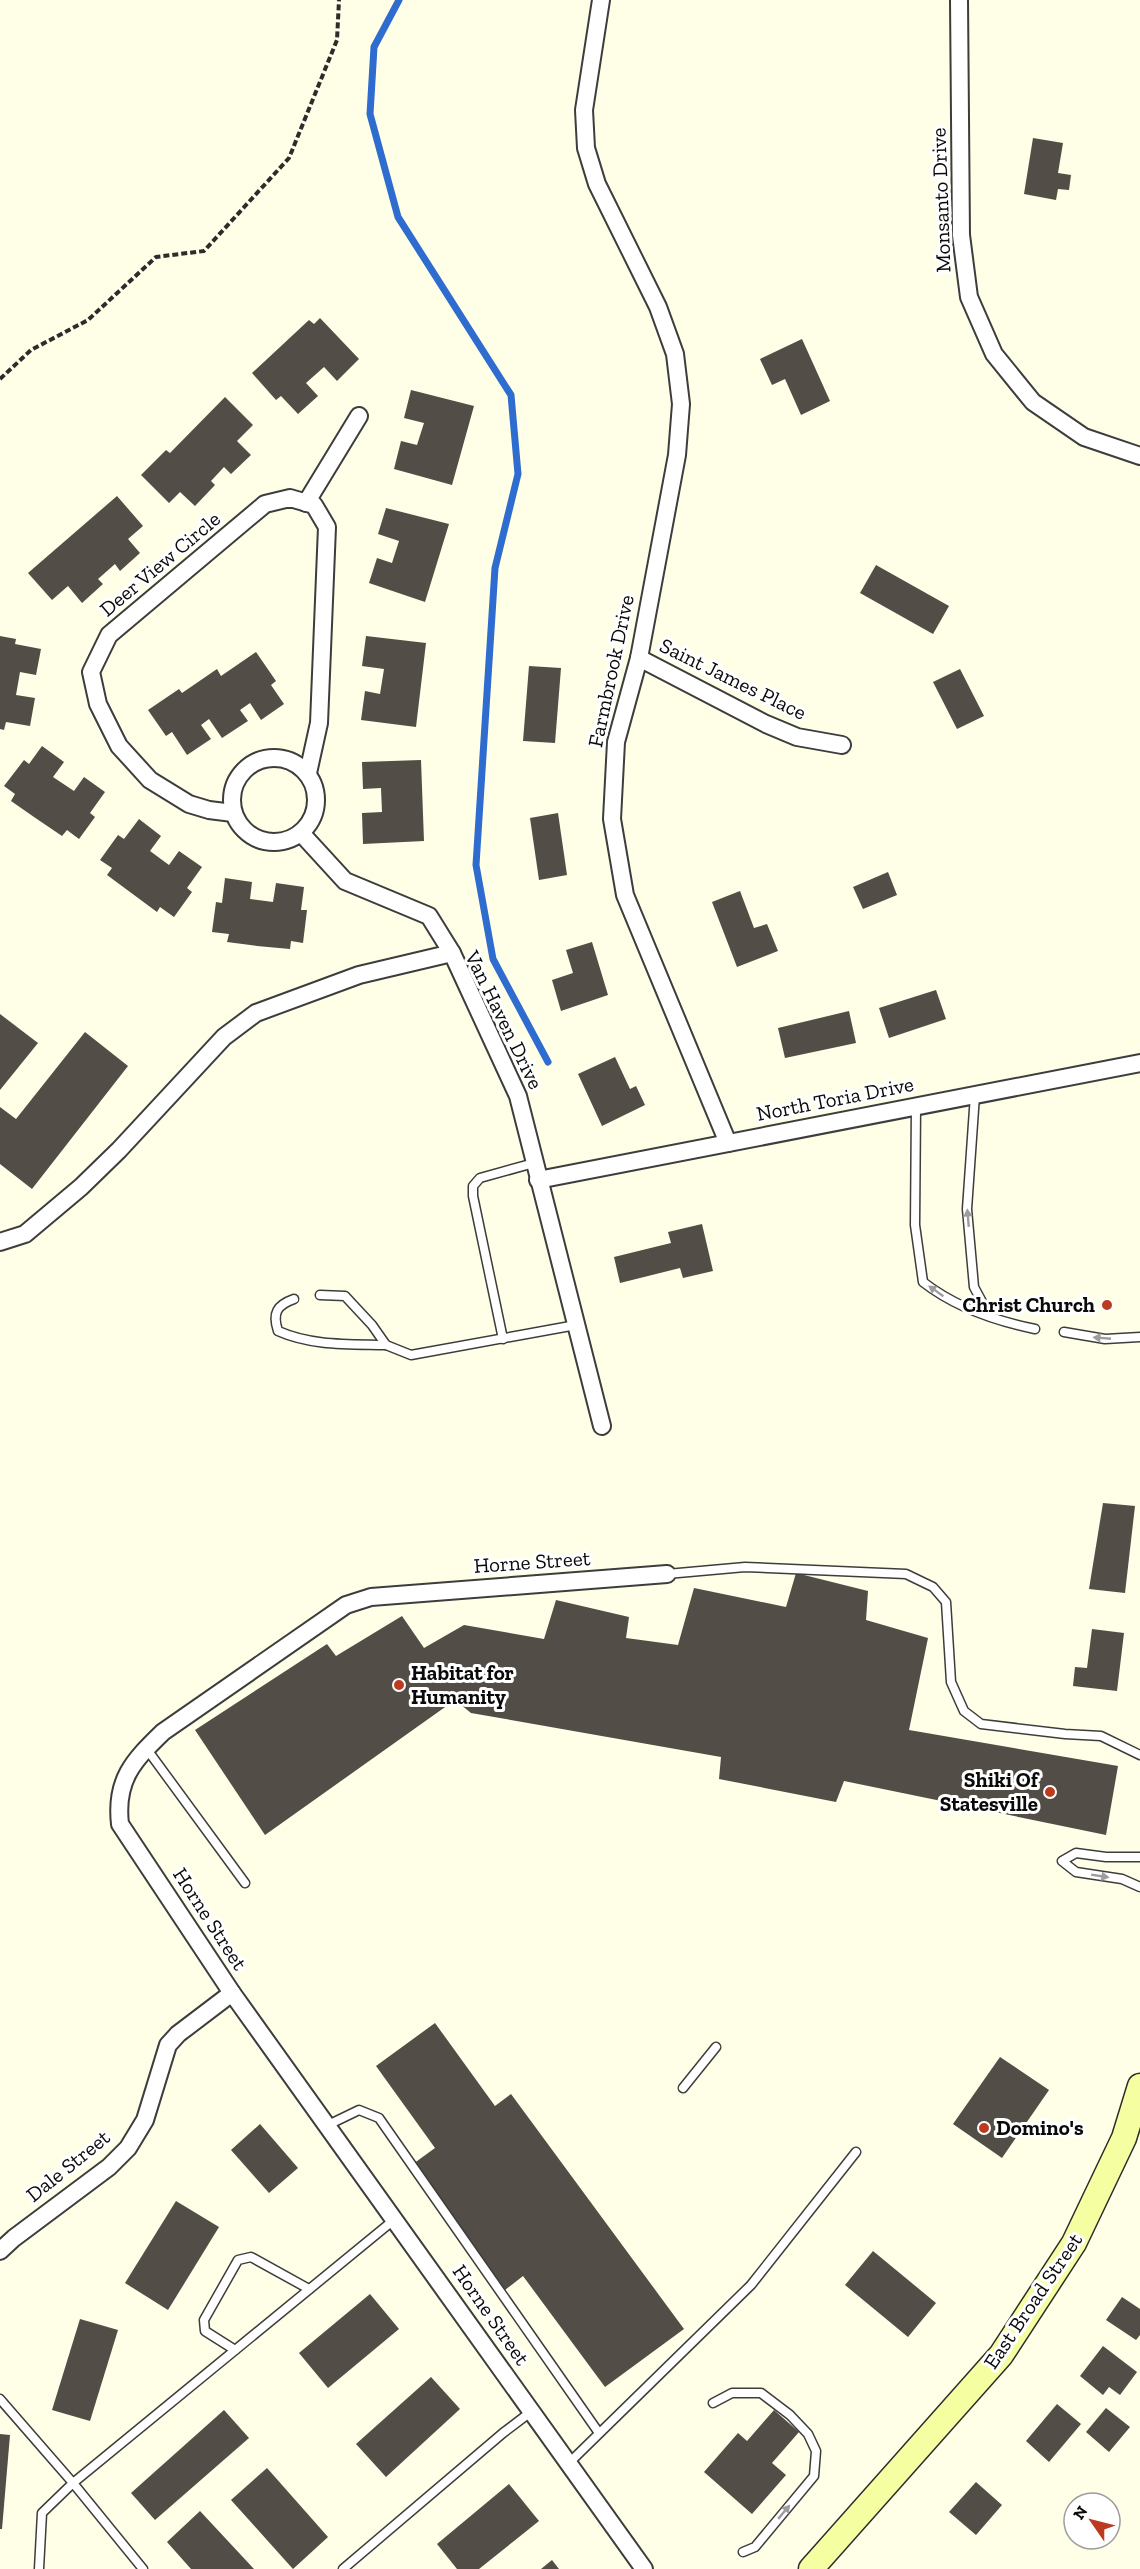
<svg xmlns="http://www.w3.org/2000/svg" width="1140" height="2569" viewBox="0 0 1140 2569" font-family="'Zilla Slab',serif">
	<rect width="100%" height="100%" fill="#feffe6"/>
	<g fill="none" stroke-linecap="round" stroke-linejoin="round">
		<path stroke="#2f6cd0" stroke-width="7" d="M399,0L374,47L370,114L398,217L511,395L518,474L495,568L476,865L493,959L548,1062"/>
	</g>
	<g fill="#524d46">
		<path d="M1033,138L1063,143L1058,173L1071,175L1069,190L1058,189L1056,200L1024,194Z"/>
		<path d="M320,318L359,359L337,381L324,367L306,383L318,396L298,414L281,396L276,400L252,373L309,320L314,324Z"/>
		<path d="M802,339L830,401L801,415L785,379L772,385L760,359Z"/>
		<path d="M411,390L474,406L452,485L394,469L401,441L417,445L424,423L404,418Z"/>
		<path d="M225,397L253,425L237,441L251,455L231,474L224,467L211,481L215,485L195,506L180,492L169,503L141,475L166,450L170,453Z"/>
		<path d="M117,496L143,526L128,539L140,553L120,571L115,564L98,579L103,584L82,603L68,586L52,600L28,573Z"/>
		<path d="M386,508L449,524L425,602L369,583L377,558L392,563L399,541L378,534Z"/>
		<path d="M876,565L949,606L933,634L860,593Z"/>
		<path d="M0,636L16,639L15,644L41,649L36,675L20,672L16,695L35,698L30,726L6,722L4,730L0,729Z"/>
		<path d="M366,636L426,643L416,727L361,720L365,691L380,694L384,669L362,666Z"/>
		<path d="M256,652L276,681L271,685L284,704L261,720L250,703L240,710L248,721L222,738L209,719L201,725L211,739L187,755L172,732L166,736L148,710L179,689L182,693L217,669L221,676Z"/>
		<path d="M529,666L561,668L555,743L523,741Z"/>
		<path d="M960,669L984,716L957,729L933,682Z"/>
		<path d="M42,746L64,762L53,777L74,791L84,777L105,792L90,813L95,817L79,839L67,830L62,836L34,817L11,801L15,794L4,786L24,760L29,764Z"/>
		<path d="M421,760L424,841L363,844L362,813L382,812L381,788L363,789L362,762Z"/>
		<path d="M558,813L567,875L539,880L530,818Z"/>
		<path d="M139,819L161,836L150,851L169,865L179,851L202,867L187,888L192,892L174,917L160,907L157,912L107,875L112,868L100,860L118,835L124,839Z"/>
		<path d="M888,872L897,895L863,909L853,887Z"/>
		<path d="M225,878L252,882L250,899L273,902L276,883L304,887L301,910H307L303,943L291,941L290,949L257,946L227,942L229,934L212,932L216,902L222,903Z"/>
		<path d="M740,891L754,928L767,924L778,951L737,967L712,902Z"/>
		<path d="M592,942L608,995L561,1011L552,980L573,973L566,950Z"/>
		<path d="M936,990L946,1019L889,1038L879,1008Z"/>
		<path d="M849,1011L856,1043L785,1058L778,1028Z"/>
		<path d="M0,1014L38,1043L0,1090Z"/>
		<path d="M85,1032L128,1066L32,1189L0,1164V1107L16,1119Z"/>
		<path d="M615,1057L630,1089L636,1086L645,1105L602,1126L578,1074Z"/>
		<path d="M702,1224L713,1271L683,1278L680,1268L620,1283L614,1257L671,1243L668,1232Z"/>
		<path d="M1103,1503L1135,1506L1125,1593L1089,1589Z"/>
		<path d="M796,1573L868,1591L866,1620L928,1638L909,1730L1118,1766L1106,1835L844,1781L836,1802L719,1779L721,1757L471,1713L455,1700L265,1835L195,1730L327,1644L336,1656L402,1616L424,1648L464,1625L544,1639L556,1600L629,1617L626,1638L678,1645L694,1588L786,1607Z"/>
		<path d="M1092,1629L1124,1633L1117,1691L1073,1686L1075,1667L1087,1668Z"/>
		<path d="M435,2023L495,2106L511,2094L684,2329L605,2387L523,2276L505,2290L413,2164L435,2148L376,2066Z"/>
		<path d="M1000,2057L1049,2090L1002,2158L953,2124Z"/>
		<path d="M260,2124L298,2168L269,2193L231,2150Z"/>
		<path d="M176,2201L219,2227L168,2310L125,2283Z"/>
		<path d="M873,2251L936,2303L908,2337L845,2285Z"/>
		<path d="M370,2294L399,2329L328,2388L299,2353Z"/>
		<path d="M1122,2297L1140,2309V2335L1136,2340L1106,2320Z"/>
		<path d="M80,2319L118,2330L90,2421L52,2410Z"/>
		<path d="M1103,2346L1137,2372L1120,2395L1109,2387L1103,2395L1080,2376Z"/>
		<path d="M431,2377L460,2409L386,2477L356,2444Z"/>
		<path d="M1057,2404L1081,2424L1049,2462L1026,2441Z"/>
		<path d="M1106,2408L1130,2427L1109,2452L1086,2432Z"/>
		<path d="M224,2410L249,2438L155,2520L131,2493Z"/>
		<path d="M774,2410L799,2432L772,2463L786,2475L752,2514L704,2472L738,2433L747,2441Z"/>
		<path d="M0,2434L10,2435L2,2529H0Z"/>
		<path d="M267,2468L328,2537L293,2569L231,2500Z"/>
		<path d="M976,2482L1002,2505L976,2535L949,2512Z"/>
		<path d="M509,2484L539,2521L479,2569H457L437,2544Z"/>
		<path d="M200,2511L254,2569H191L167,2542Z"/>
		<path d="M552,2560L559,2569H541Z"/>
	</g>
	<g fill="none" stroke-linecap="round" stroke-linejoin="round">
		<defs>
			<g id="service">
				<path d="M975,1095L967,1209L974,1287L989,1315"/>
				<path d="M916,1106L915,1225L923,1282C955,1307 996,1321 1035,1329"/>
				<path d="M320,1295L345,1296L372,1325L386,1345L411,1355L576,1325"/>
				<path d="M294,1299C277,1305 272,1313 278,1331C312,1346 348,1344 386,1345"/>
				<path d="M1064,1332L1105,1339L1140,1337"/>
				<path d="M503,1339L473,1196V1186L480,1178L534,1163"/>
				<path d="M667,1574L745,1567L906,1574L933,1587L946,1602L951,1682L964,1711L981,1724L1065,1734L1101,1736L1140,1755"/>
				<path d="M146,1748L245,1883"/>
				<path d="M1140,1857H1106L1076,1853L1062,1861L1076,1872L1122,1879L1140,1887"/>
				<path d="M683,2088L716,2047"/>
				<path d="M328,2125L359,2110L379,2118L599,2433"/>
				<path d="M235,2350L205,2331L204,2320L238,2260L251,2257L309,2289"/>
				<path d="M0,2399L73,2483L42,2513L39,2569"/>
				<path d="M713,2403L732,2393H761L790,2415L808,2434L816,2451L814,2476L755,2547L743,2552"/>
				<path d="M569,2463L751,2285L856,2152"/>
				<path d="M143,2569L73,2483L395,2219"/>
				<path d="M343,2569L503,2433L532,2411"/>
			</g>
			<g id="minor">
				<path d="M601,0L584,110L586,148L597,184L658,307L675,354L681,404L677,455L639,658L616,742L612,819L625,895L728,1143"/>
				<path d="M959,0L961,235L969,297L994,354L1033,402L1084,437L1140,456"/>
				<path d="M306,503L359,416"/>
				<path d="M639,658L766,724L797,737L842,745"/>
				<circle cx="274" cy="800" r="42"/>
				<path d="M233,813L209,810L189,804L150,780L119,746L98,704L91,672L109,635L265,504L290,498L314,505L327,527L319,723L308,773"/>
				<path d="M301,833L345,881L429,916L452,953"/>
				<path d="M538,1180L1140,1063"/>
				<path d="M0,1242L25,1234L81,1187L119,1150L224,1037L256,1013L359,975L452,953L518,1096L602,1426"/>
				<path d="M0,2251L14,2238L109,2167L128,2148L145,2120L168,2045L178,2034L232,1993"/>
				<path d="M644,2569L232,1993L120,1824C115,1780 133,1761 163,1732L346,1605L371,1597L667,1574"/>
			</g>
			<path id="secondary" d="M811,2569L1001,2355L1074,2243L1124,2138L1140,2086"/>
		</defs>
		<use href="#service" stroke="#3d3d3d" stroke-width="11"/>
		<use href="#minor" stroke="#3d3d3d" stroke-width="20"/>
		<use href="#secondary" stroke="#2c2c2c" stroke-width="27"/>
		<path stroke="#2c2c2c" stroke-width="4" stroke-dasharray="6 3" stroke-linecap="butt" d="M0,379L31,350L88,320L156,257L204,251L289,158L337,40L339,0"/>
		<use href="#service" stroke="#fff" stroke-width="8"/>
		<use href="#minor" stroke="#fff" stroke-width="16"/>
		<use href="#secondary" stroke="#f5ffa1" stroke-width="24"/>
	</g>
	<defs><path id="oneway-solid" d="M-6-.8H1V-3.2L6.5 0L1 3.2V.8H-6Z" transform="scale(1.5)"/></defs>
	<g fill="#9d9d9d">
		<use href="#oneway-solid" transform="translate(968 1218) rotate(-95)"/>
		<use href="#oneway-solid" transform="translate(936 1291) rotate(-145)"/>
		<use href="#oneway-solid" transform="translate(1102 1338) rotate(-175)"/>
		<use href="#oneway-solid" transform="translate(1100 1876) rotate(9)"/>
		<use href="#oneway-solid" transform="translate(784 2512) rotate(-50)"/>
	</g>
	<g fill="#bb3b20" stroke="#fff" stroke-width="2">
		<circle cx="1107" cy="1305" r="6"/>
		<circle cx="399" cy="1685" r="6"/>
		<circle cx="1050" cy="1792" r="6"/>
		<circle cx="984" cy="2128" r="6"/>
	</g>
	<g text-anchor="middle" stroke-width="6" stroke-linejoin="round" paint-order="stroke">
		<g font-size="21" fill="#0a0a0a" stroke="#fff">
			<text transform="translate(941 200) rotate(-92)" y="7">Monsanto Drive</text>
			<text transform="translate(160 564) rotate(-40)" y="7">Deer View Circle</text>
			<text transform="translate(611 671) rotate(-78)" y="7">Farmbrook Drive</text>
			<text transform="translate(733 679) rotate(26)" y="7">Saint James Place</text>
			<text transform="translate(504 1020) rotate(64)" y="7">Van Haven Drive</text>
			<text transform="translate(835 1099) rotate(-11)" y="7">North Toria Drive</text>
			<text transform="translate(532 1562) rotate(-4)" y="7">Horne Street</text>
			<text transform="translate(210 1919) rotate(57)" y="7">Horne Street</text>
			<text transform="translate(68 2166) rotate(-39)" y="7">Dale Street</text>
			<text transform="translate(1033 2301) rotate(-56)" y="7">East Broad Street</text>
			<text transform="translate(491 2315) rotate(55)" y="7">Horne Street</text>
		</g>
		<g font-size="21" font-weight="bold" fill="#0a0a0a" stroke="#fff" text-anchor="end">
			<text x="1095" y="1312">Christ Church</text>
			<text x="411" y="1680" text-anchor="start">Habitat for<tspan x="411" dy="24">Humanity</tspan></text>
			<text x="1038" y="1787">Shiki Of<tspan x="1038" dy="24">Statesville</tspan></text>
			<text x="996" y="2135" text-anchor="start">Domino's</text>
		</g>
	</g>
	<g transform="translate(1092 2521) rotate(305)"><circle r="28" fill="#ffffff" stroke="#9d9d9d" stroke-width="1.5"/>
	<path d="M0-4.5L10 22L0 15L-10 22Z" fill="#bb3b20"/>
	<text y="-9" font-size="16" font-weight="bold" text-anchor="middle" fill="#0a0a0a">N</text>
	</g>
</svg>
